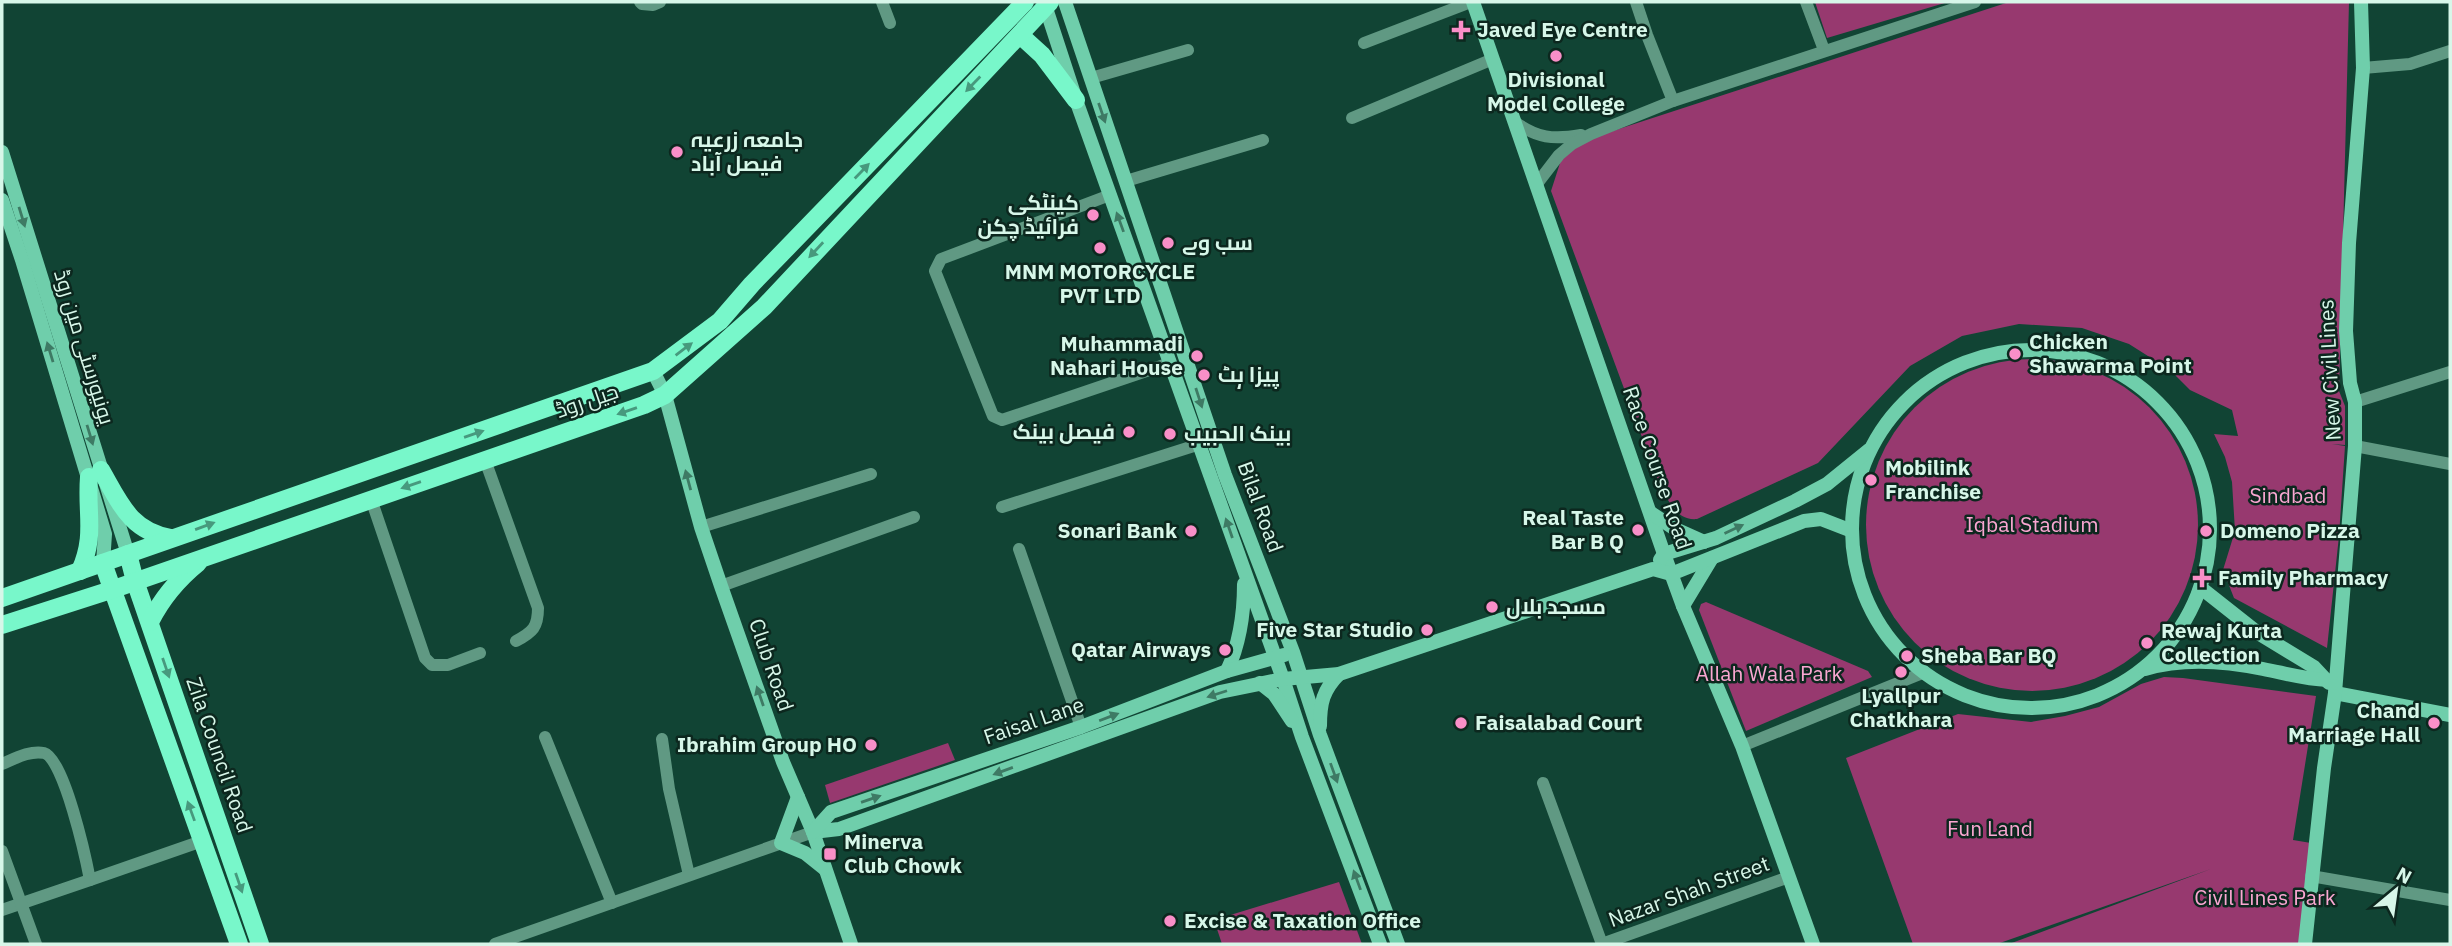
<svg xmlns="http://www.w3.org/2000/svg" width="2452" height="946" viewBox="0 0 2452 946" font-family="'IBM Plex Sans',Cairo,sans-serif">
	<rect width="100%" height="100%" fill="#114434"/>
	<g fill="#97396f">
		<path d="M1815,2H1948L1827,38Z"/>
		<path d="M2009,2H2349L2339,391L2345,406V445L2332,444L2345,446L2339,536L2327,648L2234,598L2223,570L2235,531L2232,482L2225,457L2214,434L2238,436L2232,410L2190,390L2170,370L2129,344L2082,328L2019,324L1962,336L1910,366L1818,463L1697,519C1675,521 1668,499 1659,483L1551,191L1561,160L1582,141Z"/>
		<circle cx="2032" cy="525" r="166"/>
		<path d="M1706,602L1868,671L1872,677L1746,731L1699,610L1701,604Z"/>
		<path d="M2164,677L2183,678L2316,696L2293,840L2317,844L2306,944H2009L2211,869L1997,944H1913L1846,758L1958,714L2031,722L2065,716L2099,707L2141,684Z"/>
		<path d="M948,743L955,760L830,803L825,785Z"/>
		<path d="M1339,882L1362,944H1222L1214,920Z"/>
	</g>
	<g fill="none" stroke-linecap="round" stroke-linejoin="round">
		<g stroke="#609983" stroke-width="12">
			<path d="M640,2L642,4L653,5L660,2"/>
			<path d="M882,2L890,23"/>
			<path d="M1636,2L1647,35L1673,101"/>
			<path d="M1806,2L1824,50"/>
			<path d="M1364,43L1471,2"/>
			<path d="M2363,68L2410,64L2450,51"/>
			<path d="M1091,78L1188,50"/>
			<path d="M1352,118L1493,59"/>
			<path d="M1515,122C1537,138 1553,140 1581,135"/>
			<path d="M1126,181L1263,140"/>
			<path d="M1536,185L1559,155L1572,144L1591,134L1673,101L1975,2"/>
			<path d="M1110,195L941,259L935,271L993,416L1002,420L1170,363"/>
			<path d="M2355,402L2450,372"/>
			<path d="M2355,446L2450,464"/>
			<path d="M485,460L538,608C538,627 533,632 516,641"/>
			<path d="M371,499L425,658L432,665H448L480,653"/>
			<path d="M1002,507L1200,444"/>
			<path d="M701,527L871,474"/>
			<path d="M1019,549L1081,727"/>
			<path d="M721,586L914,517"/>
			<path d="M545,737L612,903"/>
			<path d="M662,739L669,789L689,875"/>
			<path d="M1742,746L1925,672"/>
			<path d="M2,764C14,759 30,750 44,753C64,758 86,859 90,880L2,910"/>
			<path d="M1543,783L1602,944"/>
			<path d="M2,851L36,944"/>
			<path d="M2311,876L2450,900"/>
			<path d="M90,880L202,841"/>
			<path d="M495,944L813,832"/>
			<path d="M1602,944L1789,877"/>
		</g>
		<g stroke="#6fceab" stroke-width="14">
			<path d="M1044,2L1076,100L1283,679L1302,737L1380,944"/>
			<path d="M1065,2L1225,475L1293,652L1320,735L1398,944"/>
			<path d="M1473,2L1664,554L1683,606L1742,746L1813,944"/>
			<path d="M2,152L128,554"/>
			<path d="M2,200L22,260L105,534L103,563"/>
			<circle cx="2031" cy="529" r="179"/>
			<path d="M653,371L665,395L701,527L721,586L783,762L813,832L851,944"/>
			<path d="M1651,513L1675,529L1704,542"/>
			<path d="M1660,560L1664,554L1716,538L1795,501L1827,484L1869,450"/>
			<path d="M2201,588L2258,633L2314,667L2329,683"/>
			<path d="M1683,606L1712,558"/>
			<path d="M2145,669C2182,658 2225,661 2263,669C2284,673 2304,679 2327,680"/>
			<path d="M1227,671C1240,643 1244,615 1244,584"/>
			<path d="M1260,683L1274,694L1292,721"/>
			<path d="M2335,693L2450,715"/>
			<path d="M1320,726C1320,703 1323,690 1339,674"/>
			<path d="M798,797L781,843L805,853L825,869"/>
			<path d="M813,832L839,829L1220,692L1283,679L1339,674L1653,569L1671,574L1804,521L1821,519L1852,531"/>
			<path d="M813,832L831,812L1081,727L1227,671L1284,655"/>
			<path d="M2305,944L2324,768L2335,693L2355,446V402L2350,383L2346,331L2349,243L2363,68L2361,2"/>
		</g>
		<g stroke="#78f7ca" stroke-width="18">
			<path d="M1020,35L1042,55L1076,100"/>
			<path d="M101,470C120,503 130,531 171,538"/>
			<path d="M128,554L135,581L260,944"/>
			<path d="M103,563L239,944"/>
			<path d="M80,571C96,535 86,514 89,477"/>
			<path d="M2,598L653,371L720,321L752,284L1025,2"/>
			<path d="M150,622C162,598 177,580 198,563"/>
			<path d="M2,625L111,590L644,405L665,395L764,307L1050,2"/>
		</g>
	</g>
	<defs><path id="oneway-solid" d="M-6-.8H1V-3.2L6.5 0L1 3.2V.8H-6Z" transform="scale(1.75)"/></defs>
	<g fill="#47997d">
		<use href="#oneway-solid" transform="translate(973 84) rotate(134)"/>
		<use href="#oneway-solid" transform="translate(862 171) rotate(-46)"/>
		<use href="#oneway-solid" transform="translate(816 250) rotate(133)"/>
		<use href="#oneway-solid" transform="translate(684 349) rotate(-37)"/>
		<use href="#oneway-solid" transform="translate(627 411) rotate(161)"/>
		<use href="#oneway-solid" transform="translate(474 434) rotate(-19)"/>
		<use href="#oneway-solid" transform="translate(411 485) rotate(161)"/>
		<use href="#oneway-solid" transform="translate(205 526) rotate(-20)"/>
		<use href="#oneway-solid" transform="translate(166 668) rotate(71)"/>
		<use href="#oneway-solid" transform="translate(191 811) rotate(-110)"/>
		<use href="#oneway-solid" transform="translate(239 883) rotate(71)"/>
	</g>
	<g fill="#3e7a64">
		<use href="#oneway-solid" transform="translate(1102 113) rotate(71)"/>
		<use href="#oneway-solid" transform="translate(22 217) rotate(73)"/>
		<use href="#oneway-solid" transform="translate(1120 222) rotate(-110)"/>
		<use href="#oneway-solid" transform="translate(50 352) rotate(-107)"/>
		<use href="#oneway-solid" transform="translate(1199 398) rotate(72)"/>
		<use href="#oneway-solid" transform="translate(90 435) rotate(73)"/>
		<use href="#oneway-solid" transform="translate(688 480) rotate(-105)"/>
		<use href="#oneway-solid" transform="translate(1229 528) rotate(-109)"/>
		<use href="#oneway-solid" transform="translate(1734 529) rotate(-25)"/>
		<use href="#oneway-solid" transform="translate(1217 694) rotate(162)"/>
		<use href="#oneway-solid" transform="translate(760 696) rotate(-109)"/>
		<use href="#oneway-solid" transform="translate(1109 717) rotate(-21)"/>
		<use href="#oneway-solid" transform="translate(1003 771) rotate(160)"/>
		<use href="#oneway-solid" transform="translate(1334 773) rotate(70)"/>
		<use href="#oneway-solid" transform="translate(871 799) rotate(-19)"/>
		<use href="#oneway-solid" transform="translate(1357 880) rotate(-110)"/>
	</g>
	<g fill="#f98fc8" stroke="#0c271e" stroke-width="2.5">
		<path d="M1457.5 19.5h7v7h7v7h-7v7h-7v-7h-7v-7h7z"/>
		<circle cx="1556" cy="56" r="7"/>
		<circle cx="677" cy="152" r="7"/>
		<circle cx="1093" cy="215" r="7"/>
		<circle cx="1168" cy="243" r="7"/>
		<circle cx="1100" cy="248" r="7"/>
		<circle cx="2015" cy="354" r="7"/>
		<circle cx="1197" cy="356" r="7"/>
		<circle cx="1204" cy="375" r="7"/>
		<circle cx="1129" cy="432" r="7"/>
		<circle cx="1170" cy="434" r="7"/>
		<circle cx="1871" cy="480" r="7"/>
		<circle cx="1638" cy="530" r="7"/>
		<circle cx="1191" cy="531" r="7"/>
		<circle cx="2206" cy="531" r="7"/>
		<path d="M2198.5 567.5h7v7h7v7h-7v7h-7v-7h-7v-7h7z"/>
		<circle cx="1492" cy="607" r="7"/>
		<circle cx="1427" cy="630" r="7"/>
		<circle cx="2147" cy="643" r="7"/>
		<circle cx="1225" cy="650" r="7"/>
		<circle cx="1907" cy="656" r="7"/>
		<circle cx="1901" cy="672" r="7"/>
		<circle cx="1461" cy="723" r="7"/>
		<circle cx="2434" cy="723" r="7"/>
		<circle cx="871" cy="745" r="7"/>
		<rect x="823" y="847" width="14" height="14" rx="3.5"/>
		<circle cx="1170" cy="921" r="7"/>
	</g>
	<g text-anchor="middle" stroke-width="5" stroke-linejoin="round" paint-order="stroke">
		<g font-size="21" font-weight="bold" fill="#d7f7e9" stroke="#0c271e" text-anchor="start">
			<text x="1477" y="37">Javed Eye Centre</text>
			<text x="1556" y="87" text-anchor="middle">Divisional<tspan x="1556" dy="24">Model College</tspan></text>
			<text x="691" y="147">جامعہ زرعیہ<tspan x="691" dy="24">فیصل آباد</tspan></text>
			<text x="1079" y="210" text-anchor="end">کینٹکی<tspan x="1079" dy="24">فرائیڈ چکن</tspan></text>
			<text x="1182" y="250">سب وے</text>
			<text x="1100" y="279" text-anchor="middle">MNM MOTORCYCLE<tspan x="1100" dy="24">PVT LTD</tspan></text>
			<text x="2029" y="349">Chicken<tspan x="2029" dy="24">Shawarma Point</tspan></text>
			<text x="1183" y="351" text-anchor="end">Muhammadi<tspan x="1183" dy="24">Nahari House</tspan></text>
			<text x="1218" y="382">پیزا ہٹ</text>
			<text x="1115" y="439" text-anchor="end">فیصل بینک</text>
			<text x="1184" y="441">بينک الحبيب</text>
			<text x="1885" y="475">Mobilink<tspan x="1885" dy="24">Franchise</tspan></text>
			<text x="1624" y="525" text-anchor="end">Real Taste<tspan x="1624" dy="24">Bar B Q</tspan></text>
			<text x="1177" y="538" text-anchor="end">Sonari Bank</text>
			<text x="2220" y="538">Domeno Pizza</text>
			<text x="2218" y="585">Family Pharmacy</text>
			<text x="1506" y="614">مسجد بلال</text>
			<text x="1413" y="637" text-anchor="end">Five Star Studio</text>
			<text x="2161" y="638">Rewaj Kurta<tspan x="2161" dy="24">Collection</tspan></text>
			<text x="1211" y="657" text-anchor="end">Qatar Airways</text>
			<text x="1921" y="663">Sheba Bar BQ</text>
			<text x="1901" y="703" text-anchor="middle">Lyallpur<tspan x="1901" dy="24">Chatkhara</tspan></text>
			<text x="2420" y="718" text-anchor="end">Chand<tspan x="2420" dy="24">Marriage Hall</tspan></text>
			<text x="1475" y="730">Faisalabad Court</text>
			<text x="857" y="752" text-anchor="end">Ibrahim Group HO</text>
			<text x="844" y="849">Minerva<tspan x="844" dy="24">Club Chowk</tspan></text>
			<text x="1184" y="928">Excise &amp; Taxation Office</text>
		</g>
		<g font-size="21" fill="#d7f7e9" stroke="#0c271e">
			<text transform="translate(84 347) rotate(73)" y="7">یونیورسٹی مین روڈ</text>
			<text transform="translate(2330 370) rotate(-93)" y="7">New Civil Lines</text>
			<text transform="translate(587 401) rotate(-19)" y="7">جیل روڈ</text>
			<text transform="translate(1657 468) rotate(71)" y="7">Race Course Road</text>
			<text transform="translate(1260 507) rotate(70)" y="7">Bilal Road</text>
			<text transform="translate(771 665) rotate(71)" y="7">Club Road</text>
			<text transform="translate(1034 721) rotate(-19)" y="7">Faisal Lane</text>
			<text transform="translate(219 755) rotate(71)" y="7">Zila Council Road</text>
			<text transform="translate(1689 892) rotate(-20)" y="7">Nazar Shah Street</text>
		</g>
		<g font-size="21" fill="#faa7d2" stroke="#0c271e">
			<text x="2288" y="503">Sindbad</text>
			<text x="2032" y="532">Iqbal Stadium</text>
			<text x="1769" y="681">Allah Wala Park</text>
			<text x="1990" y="836">Fun Land</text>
			<text x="2265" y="905">Civil Lines Park</text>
		</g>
	</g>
	<rect width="2452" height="946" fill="none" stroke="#d7f7e9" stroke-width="7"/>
	<g transform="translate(2396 890) rotate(29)" stroke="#0c271e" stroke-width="5" paint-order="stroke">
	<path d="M0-5L12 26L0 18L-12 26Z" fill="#d7f7e9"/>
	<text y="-10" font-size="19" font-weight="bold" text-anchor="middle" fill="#d7f7e9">N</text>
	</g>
</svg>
